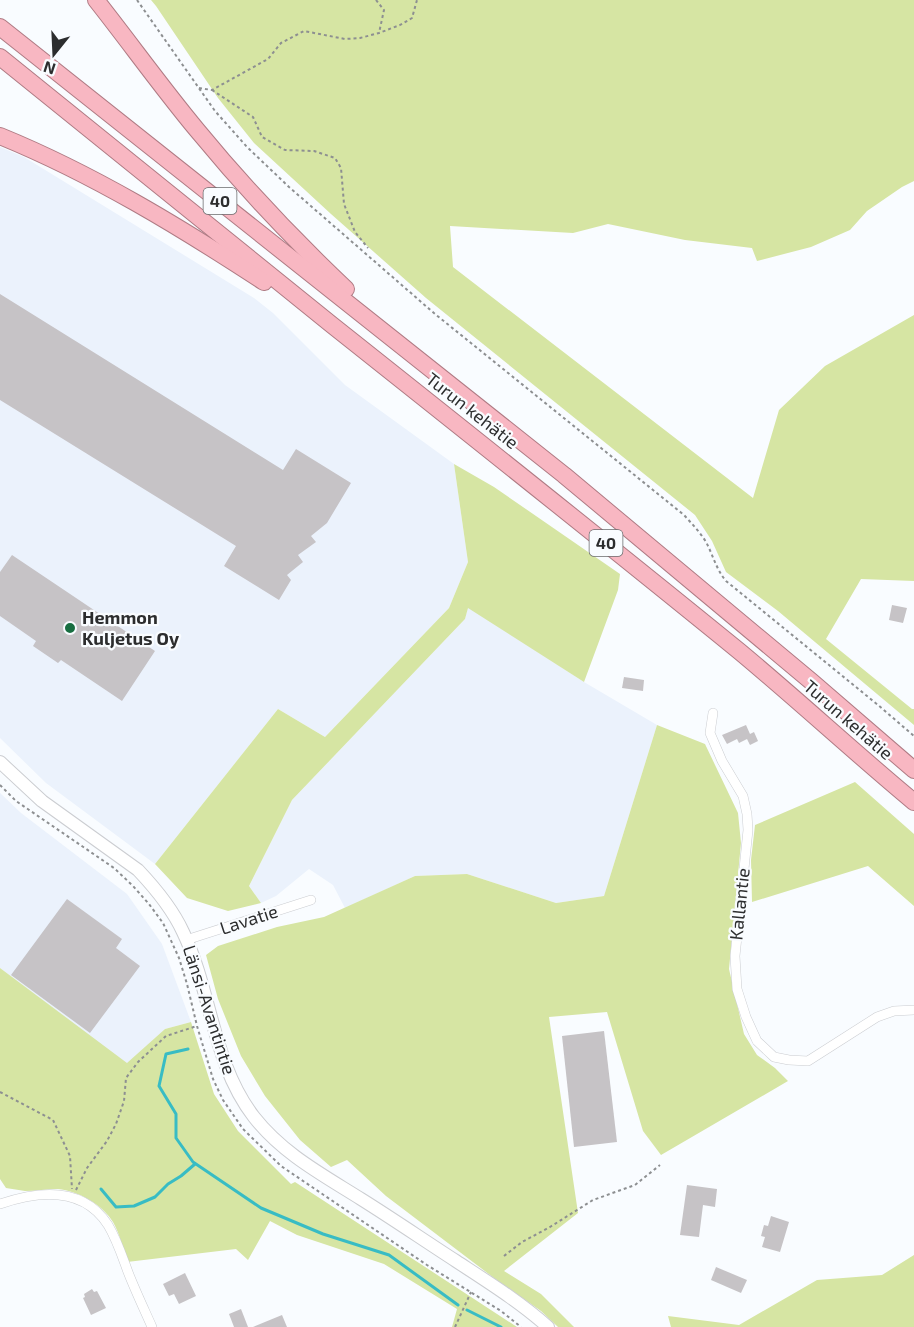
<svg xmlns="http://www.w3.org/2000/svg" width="914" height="1327" viewBox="0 0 914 1327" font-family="'Exo 2',sans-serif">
	<rect width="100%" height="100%" fill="#f9fcff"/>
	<g fill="#ebf2fc">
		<path d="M0,147L24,157L254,298L273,313L345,385L454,464L468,562L449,608L325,737L278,709L155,864L46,783L0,738Z"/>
		<path d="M468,607L584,682L657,725L604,896L556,903L467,874L415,876L345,908L333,885L309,869L276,896L261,903L249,886L292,800L465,619Z"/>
		<path d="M0,793L21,813L127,894L162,944L191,1022L165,1029L127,1064L0,968Z"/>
	</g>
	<g fill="#d6e5a3">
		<path d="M151,0H914V181L902,187L867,211L850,230L811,247L757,261L752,248L685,240L608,224L573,233L450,226L453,267L753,498L779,410L825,366L914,315V581L861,579L826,639L912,709H914V725L778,611L726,572L712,541L695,515L426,298L331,214L254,143L218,98L156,6Z"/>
		<path d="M454,464L494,487L620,574L618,590L584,682L468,608L465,619L292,800L249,886L261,903L228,911L187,898L155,864L278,709L325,737L449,608L468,562Z"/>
		<path d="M657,725L705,744L738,813L741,843L729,969L744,1034L757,1055L775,1068L788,1081L661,1155L643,1131L607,1012L549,1017L578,1213L504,1271L541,1294L574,1327H558L541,1311L494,1278L386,1196L347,1160L331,1167L300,1140L265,1096L241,1056L218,999L206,955L218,946L277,927L324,917L415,876L467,874L556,903L604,896Z"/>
		<path d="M855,782L914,834V906L868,866L752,902L751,860L755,825Z"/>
		<path d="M0,968L127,1063L165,1029L191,1022L214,1094L238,1131L291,1184L295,1182L517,1327H452L457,1309L384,1264L297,1235L270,1221L248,1260L236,1249L127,1262C123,1249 120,1234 113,1222C102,1204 78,1191 58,1189C47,1189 36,1191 25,1191C19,1190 12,1189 6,1188L0,1179Z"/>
		<path d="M914,1255V1327H671L668,1316L739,1325L817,1280L882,1275Z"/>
	</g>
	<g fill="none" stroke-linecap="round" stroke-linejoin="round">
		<g stroke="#38bcc4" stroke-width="3">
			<path d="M188,1049L166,1054L159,1086L176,1114V1138L193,1162L261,1208L323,1234L389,1255L458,1305"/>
			<path d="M101,1189L116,1207L134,1206L155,1197L168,1184L181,1176L195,1164"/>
			<path d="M467,1310L501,1327"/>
		</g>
	</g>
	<g fill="#c6c3c6">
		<path d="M0,294L283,470L296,449L351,483L327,523L311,536L316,542L298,555L303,562L287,575L291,580L279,600L224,566L236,546L0,400Z"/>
		<path d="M12,555L155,651L122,701L61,660L58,663L33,646L36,641L0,616V572Z"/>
		<path d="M892,605L907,608L903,623L889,620Z"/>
		<path d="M624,677L644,680L643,691L622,688Z"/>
		<path d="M746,725L750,734L754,732L758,741L750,745L747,739L739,743L737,739L727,744L722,735Z"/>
		<path d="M67,899L122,939L116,948L140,966L90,1033L11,975Z"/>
		<path d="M604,1031L617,1142L574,1147L562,1036Z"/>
		<path d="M687,1185L717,1189L715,1207L703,1205L699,1237L680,1235Z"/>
		<path d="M771,1216L789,1222L780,1252L762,1247L765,1237L761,1236L764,1225L768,1226Z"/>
		<path d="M716,1267L747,1280L741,1293L711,1280Z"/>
		<path d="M185,1273L196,1296L179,1304L174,1294L169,1296L163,1284Z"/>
		<path d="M92,1289L94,1292L97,1291L106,1308L91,1315L83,1298L85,1297L84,1294Z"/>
		<path d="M241,1309L248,1327H234L229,1314Z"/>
		<path d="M282,1315L287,1327H253Z"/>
	</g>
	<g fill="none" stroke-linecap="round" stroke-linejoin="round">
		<defs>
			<g id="minor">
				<path d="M713,713L710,733L722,761L743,796L747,814L748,830L735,956L737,989L746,1017L757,1041L774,1057L789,1060L808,1061L877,1017L894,1011L914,1010"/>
				<path d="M186,940L311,900"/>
				<path d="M0,1204C38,1191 83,1186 108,1225C117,1240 122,1256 128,1272C135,1290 144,1309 152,1327"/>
			</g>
			<path id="tertiary" d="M0,762L42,801L138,870C156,889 172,908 183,932C212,992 212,1063 254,1117C283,1154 323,1175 361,1199C393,1219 425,1241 456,1261C488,1282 520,1302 548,1327"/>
			<g id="trunk">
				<path d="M96,0C130,43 162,88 197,130C243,186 293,239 346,289"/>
				<path d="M0,27L564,475L812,682L914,770"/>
				<path d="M0,57C111,146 221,236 332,325C468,433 604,541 739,651C798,700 855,753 914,802"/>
				<path d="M0,136C93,174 180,227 264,282"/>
			</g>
		</defs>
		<use href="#minor" stroke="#cbcdd1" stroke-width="10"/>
		<use href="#tertiary" stroke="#cbcdd1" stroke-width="14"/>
		<use href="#trunk" stroke="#af7b84" stroke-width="18"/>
		<g stroke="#8d8f91" stroke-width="2" stroke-dasharray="3 3" stroke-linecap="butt">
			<path d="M137,0L215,111L247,147L289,187L435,314L684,515C692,524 700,532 706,542C713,555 716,569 726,581L878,705L914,736"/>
			<path d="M376,0L384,10L379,33"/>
			<path d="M199,88L212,90L268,59L281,43L304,31L345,39L360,38L379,33L400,25L412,18L417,0"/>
			<path d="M212,90L253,117L262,137L285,150L314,151L335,158L341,168L344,204L355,232L368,248"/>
			<path d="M0,785L16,801L114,868L133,886L149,904L163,923L179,958L187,984L197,1026L213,1079L223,1100L243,1129L281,1166L427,1265L501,1311L521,1327"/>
			<path d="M0,1092L53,1120L70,1156L72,1189"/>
			<path d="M76,1190L87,1168L107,1141L116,1124L124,1101L126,1078L138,1062L166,1036L197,1026"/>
			<path d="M504,1256L522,1242L550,1227L593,1200L635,1185L660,1165"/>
			<path d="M455,1327L471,1292"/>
		</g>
		<use href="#minor" stroke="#fff" stroke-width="9"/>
		<use href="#tertiary" stroke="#fff" stroke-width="12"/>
		<use href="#trunk" stroke="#f8b7c2" stroke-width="16"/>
	</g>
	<circle fill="#186e41" stroke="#f9fcff" stroke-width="2" cx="70" cy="628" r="6"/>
	<g text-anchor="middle" stroke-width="4.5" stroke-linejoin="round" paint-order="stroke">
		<g fill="#f9fcff" stroke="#6a6b6d" stroke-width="1.5">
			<rect x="203.5" y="188" width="33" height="26" rx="4.5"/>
			<rect x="589.5" y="530" width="33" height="26" rx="4.5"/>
		</g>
		<g font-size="16" font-weight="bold" fill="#2c2d2e">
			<text x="220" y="207">40</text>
			<text x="606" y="549">40</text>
		</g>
		<g font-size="18" fill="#2c2d2e" stroke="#f9fcff">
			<text transform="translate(472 411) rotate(38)" y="6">Turun kehätie</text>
			<text transform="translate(848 720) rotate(41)" y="6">Turun kehätie</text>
			<text transform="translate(740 904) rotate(-84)" y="6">Kallantie</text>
			<text transform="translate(249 920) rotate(-18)" y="6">Lavatie</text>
			<text transform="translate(209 1010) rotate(72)" y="6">Länsi-Avantintie</text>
		</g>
		<g font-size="18" font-weight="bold" fill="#2c2d2e" stroke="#f9fcff" text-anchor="start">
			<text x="82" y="624">Hemmon<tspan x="82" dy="21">Kuljetus Oy</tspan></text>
		</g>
	</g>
	<g transform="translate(54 54) rotate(198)" stroke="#f9fcff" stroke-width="4.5" paint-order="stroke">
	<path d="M0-4.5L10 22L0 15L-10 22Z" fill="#2c2d2e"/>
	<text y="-9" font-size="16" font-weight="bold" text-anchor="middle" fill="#2c2d2e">N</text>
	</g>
</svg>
